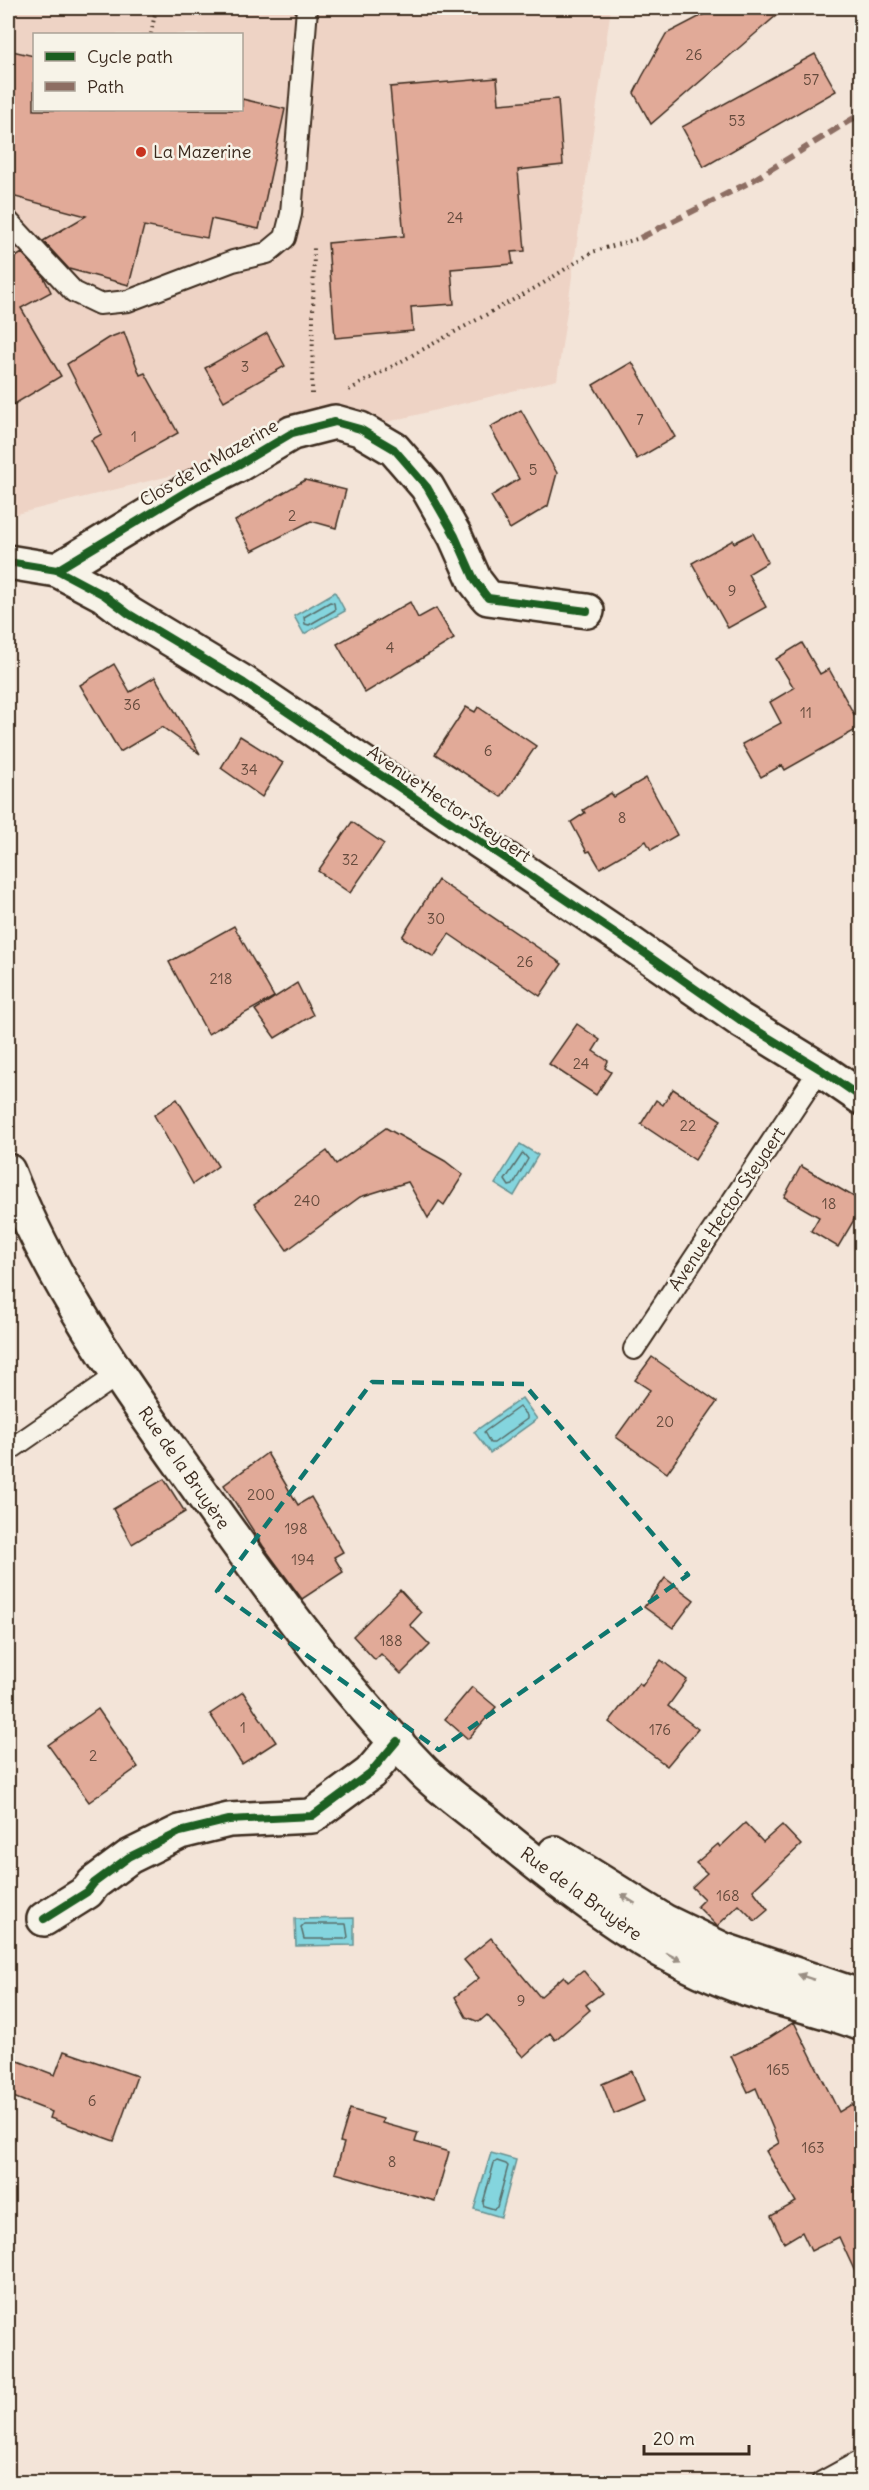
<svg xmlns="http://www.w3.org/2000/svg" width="869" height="2490" viewBox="0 0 869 2490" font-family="Delius,sans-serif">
	<rect width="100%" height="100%" fill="#f3e4d8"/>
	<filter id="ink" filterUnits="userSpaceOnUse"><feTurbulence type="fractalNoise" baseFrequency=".0167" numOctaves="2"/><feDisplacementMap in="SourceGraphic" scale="12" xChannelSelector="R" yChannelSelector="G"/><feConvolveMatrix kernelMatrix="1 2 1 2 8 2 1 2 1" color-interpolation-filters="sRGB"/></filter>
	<g filter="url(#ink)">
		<path fill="#eed3c5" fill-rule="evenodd" d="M8,8H611L557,380L8,516ZM34,34H242V110H34Z"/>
		<g fill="#84d5de" stroke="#679191" stroke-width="1.5">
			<path d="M335,592L345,611L304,634L294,616Z"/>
			<path d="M520,1144L538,1155L514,1196L495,1184Z"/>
			<path d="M522,1398L537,1419L490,1453L474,1432Z"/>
			<path d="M354,1918V1945L296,1946L295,1919Z"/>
			<path d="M491,2153L516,2160L501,2217L474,2209Z"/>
		</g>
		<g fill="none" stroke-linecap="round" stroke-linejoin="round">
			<g stroke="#586e6b" stroke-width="1.5">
				<path d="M330,602L334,603L335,610L309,625L305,624L304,617Z"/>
				<path d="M523,1153L528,1159L513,1185L509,1186L505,1180Z"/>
				<path d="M519,1407L527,1416V1419L494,1443H490L484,1432Z"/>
				<path d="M304,1924H346L348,1937L345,1939H304L301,1927Z"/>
				<path d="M497,2161L506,2164L508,2166L497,2207L494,2209L484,2206L483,2203L494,2163Z"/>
			</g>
		</g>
		<g fill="#e1aa98" stroke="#3b2a1e" stroke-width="1.5">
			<path d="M716,8H785L651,124L634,93L642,77L666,34Z"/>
			<path d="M8,50L34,56V110H242V99L285,109L259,229L211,219L207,238L144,226L129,285L69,269L43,241L86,216L8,195Z"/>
			<path d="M815,54L836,91L704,167L682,127Z"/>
			<path d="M497,78L499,104L558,99L563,165L518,170L525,251L511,252L513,264L451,269L454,304L411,307L413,331L335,338L328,243L404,236L390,87Z"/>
			<path d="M22,253L43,276L51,292L21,308L61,376L8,408V262Z"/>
			<path d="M124,332L140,375L145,373L178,433L108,472L91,440L102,434L67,364L108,338Z"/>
			<path d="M267,333L285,366L224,401L205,368Z"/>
			<path d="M632,362L675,437L637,459L593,385Z"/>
			<path d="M521,410L557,473L548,506L510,529L491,496L519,479L490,427Z"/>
			<path d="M305,480L346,490L336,528L311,521L252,551L235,521Z"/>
			<path d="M753,533L768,562L748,574L766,607L728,628L692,563L733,540L734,543Z"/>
			<path d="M410,602L418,618L436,608L454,639L365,693L337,644Z"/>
			<path d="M802,643L820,674L829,669L861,727L785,770L782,765L761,777L742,744L781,723L770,702L794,688L776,659Z"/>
			<path d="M114,664L130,692L155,677L200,754L162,727L120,752L80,685Z"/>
			<path d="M466,707L475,712L478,707L536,746L501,797L435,754Z"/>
			<path d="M240,736L283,763L262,797L221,768Z"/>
			<path d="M646,778L677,835L651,850L646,841L600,868L590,851L587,852L571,822L585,813L583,810L611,793L614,797Z"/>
			<path d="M352,822L384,844L350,893L318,871Z"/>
			<path d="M438,880L562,964L540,996L449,934L434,957L402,937Z"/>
			<path d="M234,926L274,997L208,1034L169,962Z"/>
			<path d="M297,983L313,1015L275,1038L255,1010Z"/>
			<path d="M577,1024L600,1040L593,1051L608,1061L605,1068L611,1072L596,1095L549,1064Z"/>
			<path d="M673,1089L721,1120L695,1160L641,1124L656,1100L663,1105Z"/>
			<path d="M177,1099L218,1166L193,1184L154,1115Z"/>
			<path d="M386,1128L445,1161L463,1175L444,1205L439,1201L428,1218L408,1182L360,1197L287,1250L254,1204L327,1151L336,1164Z"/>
			<path d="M801,1166L861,1201V1208L838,1247L811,1231L819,1217L784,1197Z"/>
			<path d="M652,1357L717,1402L667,1473L616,1437L650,1390L635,1380Z"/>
			<path d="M267,1453L298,1505L311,1497L343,1552L334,1557L343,1572L302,1599L263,1546L224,1485Z"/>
			<path d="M164,1479L185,1512L132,1544L113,1509Z"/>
			<path d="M665,1578L694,1600L673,1628L644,1607Z"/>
			<path d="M400,1590L421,1613L410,1625L430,1645L401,1674L381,1654L375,1660L353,1636Z"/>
			<path d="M661,1660L687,1680L668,1706L698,1729L667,1766L609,1722L639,1683L642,1686Z"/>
			<path d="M472,1687L496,1707L468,1739L445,1719Z"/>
			<path d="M243,1692L276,1742L242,1764L210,1714Z"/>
			<path d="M98,1709L138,1767L89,1802L48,1745Z"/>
			<path d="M745,1823L763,1842L782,1825L801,1845L753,1890L768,1910L755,1921L739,1905L717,1926L697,1906L704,1899L692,1887L707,1873L696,1863L718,1844L720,1847Z"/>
			<path d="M491,1938L540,1997L564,1976L568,1982L583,1970L602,1993L586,2005L590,2010L555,2040L550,2033L523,2057L487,2015L479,2022L466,2017L455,1997L479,1978L464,1960Z"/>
			<path d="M794,2022L839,2112L852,2104L861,2119V2285L839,2237L811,2251L802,2232L784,2243L771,2216L796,2202L766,2151L779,2143L756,2088L748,2092L731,2056L769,2038Z"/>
			<path d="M64,2051L137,2076L114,2141L50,2118L52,2112L8,2095V2057L55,2075Z"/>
			<path d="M632,2071L644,2101L614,2114L602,2084Z"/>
			<path d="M350,2109L383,2119L382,2123L418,2133L415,2142L449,2152L435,2201L335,2173L344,2143L340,2142Z"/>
		</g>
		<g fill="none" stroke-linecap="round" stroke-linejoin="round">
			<defs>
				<g id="service">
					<path d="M8,221L74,292L99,304L128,301L233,261L267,253L285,238L291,214L307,8"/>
					<path d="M634,1349L820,1069"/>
					<path d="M8,1451L119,1374"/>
					<path d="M822,2482L862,2460"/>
				</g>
				<g id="minor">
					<path d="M8,562L57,570L104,595L129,614L244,683L620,936L740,1020L820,1069L862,1098"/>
					<path d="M57,570L194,487L238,465L292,433L335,422L360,429L394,449L427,487L455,536L475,581L488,598L587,611"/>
					<path d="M44,1919L87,1892L94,1883L129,1857L180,1832L229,1820L312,1816L370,1773L397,1741"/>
				</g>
				<g id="secondary">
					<path d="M8,1171C51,1282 121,1381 190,1477C262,1578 335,1681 423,1771C443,1791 468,1808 490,1826C545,1871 601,1916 662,1951C686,1964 711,1976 736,1985C777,2000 821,2008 862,2024"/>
					<path d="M555,1853L664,1921L724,1950L862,1997"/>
				</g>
			</defs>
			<use href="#service" stroke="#3b2a1e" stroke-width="24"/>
			<use href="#minor" stroke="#3b2a1e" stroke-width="38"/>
			<use href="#secondary" stroke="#3b2a1e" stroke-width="38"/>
			<g stroke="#3b2a1e" stroke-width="4" stroke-dasharray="1.5 4.5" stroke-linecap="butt">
				<path d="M151,34L156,8"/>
				<path d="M349,390L542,284L592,252L640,238"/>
				<path d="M312,394L314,245"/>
			</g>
			<use href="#service" stroke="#f7f3e8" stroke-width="20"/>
			<use href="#minor" stroke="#f7f3e8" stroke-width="33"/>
			<use href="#secondary" stroke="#f7f3e8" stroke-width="33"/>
			<path stroke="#8d6e63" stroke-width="6" stroke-dasharray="12 6" stroke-linecap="butt" d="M640,238L750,182L862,113"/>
			<defs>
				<g id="cycleway">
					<path d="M8,562L57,570L104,595L129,614L244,683L620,936L740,1020L820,1069L862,1098"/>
					<path d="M57,570L194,487L238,465L292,433L335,422L360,429L394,449L427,487L455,536L475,581L488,598L587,611"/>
					<path d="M44,1919L87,1892L94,1883L129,1857L180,1832L229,1820L312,1816L370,1773L397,1741"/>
				</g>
			</defs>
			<use href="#cycleway" stroke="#f7f3e8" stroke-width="11"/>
			<use href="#cycleway" stroke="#1b5e20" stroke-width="8"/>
		</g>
		<defs><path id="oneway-solid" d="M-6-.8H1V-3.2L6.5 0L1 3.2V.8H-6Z" transform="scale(1.5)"/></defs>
		<g fill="#998e83">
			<use href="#oneway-solid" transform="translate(628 1899) rotate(-148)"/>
			<use href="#oneway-solid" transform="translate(674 1957) rotate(28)"/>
			<use href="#oneway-solid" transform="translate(806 1977) rotate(-161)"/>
		</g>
	</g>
	<path fill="none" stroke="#0f766e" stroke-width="4.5" stroke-dasharray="12 8" stroke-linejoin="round" d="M372,1382L524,1384L688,1575L439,1750L217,1591Z"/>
	<circle fill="#c8321e" stroke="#f7f3e8" stroke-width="2" cx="141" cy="152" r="6"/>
	<g text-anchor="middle" stroke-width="5" stroke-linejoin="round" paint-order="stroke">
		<g font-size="15" fill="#644a3c">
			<text x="694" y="60">26</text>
			<text x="811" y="85">57</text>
			<text x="737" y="126">53</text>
			<text x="455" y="223">24</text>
			<text x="245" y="372">3</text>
			<text x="640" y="425">7</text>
			<text x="134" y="442">1</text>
			<text x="533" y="475">5</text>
			<text x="292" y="521">2</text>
			<text x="732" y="596">9</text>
			<text x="390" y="653">4</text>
			<text x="132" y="710">36</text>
			<text x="806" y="718">11</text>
			<text x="488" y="756">6</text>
			<text x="249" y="775">34</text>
			<text x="622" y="823">8</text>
			<text x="350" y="865">32</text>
			<text x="436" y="924">30</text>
			<text x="525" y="967">26</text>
			<text x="221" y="984">218</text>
			<text x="581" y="1069">24</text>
			<text x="688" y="1131">22</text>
			<text x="307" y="1206">240</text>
			<text x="829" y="1209">18</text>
			<text x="665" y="1427">20</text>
			<text x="261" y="1500">200</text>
			<text x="296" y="1534">198</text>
			<text x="303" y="1565">194</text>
			<text x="391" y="1646">188</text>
			<text x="243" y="1733">1</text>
			<text x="660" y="1735">176</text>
			<text x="93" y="1761">2</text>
			<text x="728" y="1901">168</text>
			<text x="521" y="2006">9</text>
			<text x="778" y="2075">165</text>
			<text x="92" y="2106">6</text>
			<text x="813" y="2153">163</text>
			<text x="392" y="2167">8</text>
		</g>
		<g font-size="18" fill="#3b2a1e" stroke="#f7f3e8" text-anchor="start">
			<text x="153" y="158">La Mazerine</text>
		</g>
		<g font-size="18" fill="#3b2a1e" stroke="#f7f3e8">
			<text transform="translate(209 463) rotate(-30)" y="6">Clos de la Mazerine</text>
			<text transform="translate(449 804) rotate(34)" y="6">Avenue Hector Steyaert</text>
			<text transform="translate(727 1209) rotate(-56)" y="6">Avenue Hector Steyaert</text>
			<text transform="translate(184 1468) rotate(55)" y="6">Rue de la Bruyère</text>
			<text transform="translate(581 1894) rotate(36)" y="6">Rue de la Bruyère</text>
		</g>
	</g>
	<rect width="869" height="2490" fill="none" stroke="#f7f3e8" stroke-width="30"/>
	<rect x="15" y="15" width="839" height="2460" fill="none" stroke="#3b2a1e" stroke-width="2" filter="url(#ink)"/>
	<rect x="33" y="33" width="210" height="78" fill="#f7f3e8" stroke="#aca397" stroke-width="1.5"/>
	<rect x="45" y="52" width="30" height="9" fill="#1b5e20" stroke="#aca397" stroke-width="1.5"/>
	<text x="87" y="63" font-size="18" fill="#3b2a1e">Cycle path</text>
	<rect x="45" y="82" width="30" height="9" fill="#8d6e63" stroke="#aca397" stroke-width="1.5"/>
	<text x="87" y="93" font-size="18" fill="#3b2a1e">Path</text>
	<path d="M644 2445v9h105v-9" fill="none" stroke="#3b2a1e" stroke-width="3"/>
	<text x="653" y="2445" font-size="18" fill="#3b2a1e" stroke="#f7f3e8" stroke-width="4.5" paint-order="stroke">20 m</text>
</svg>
